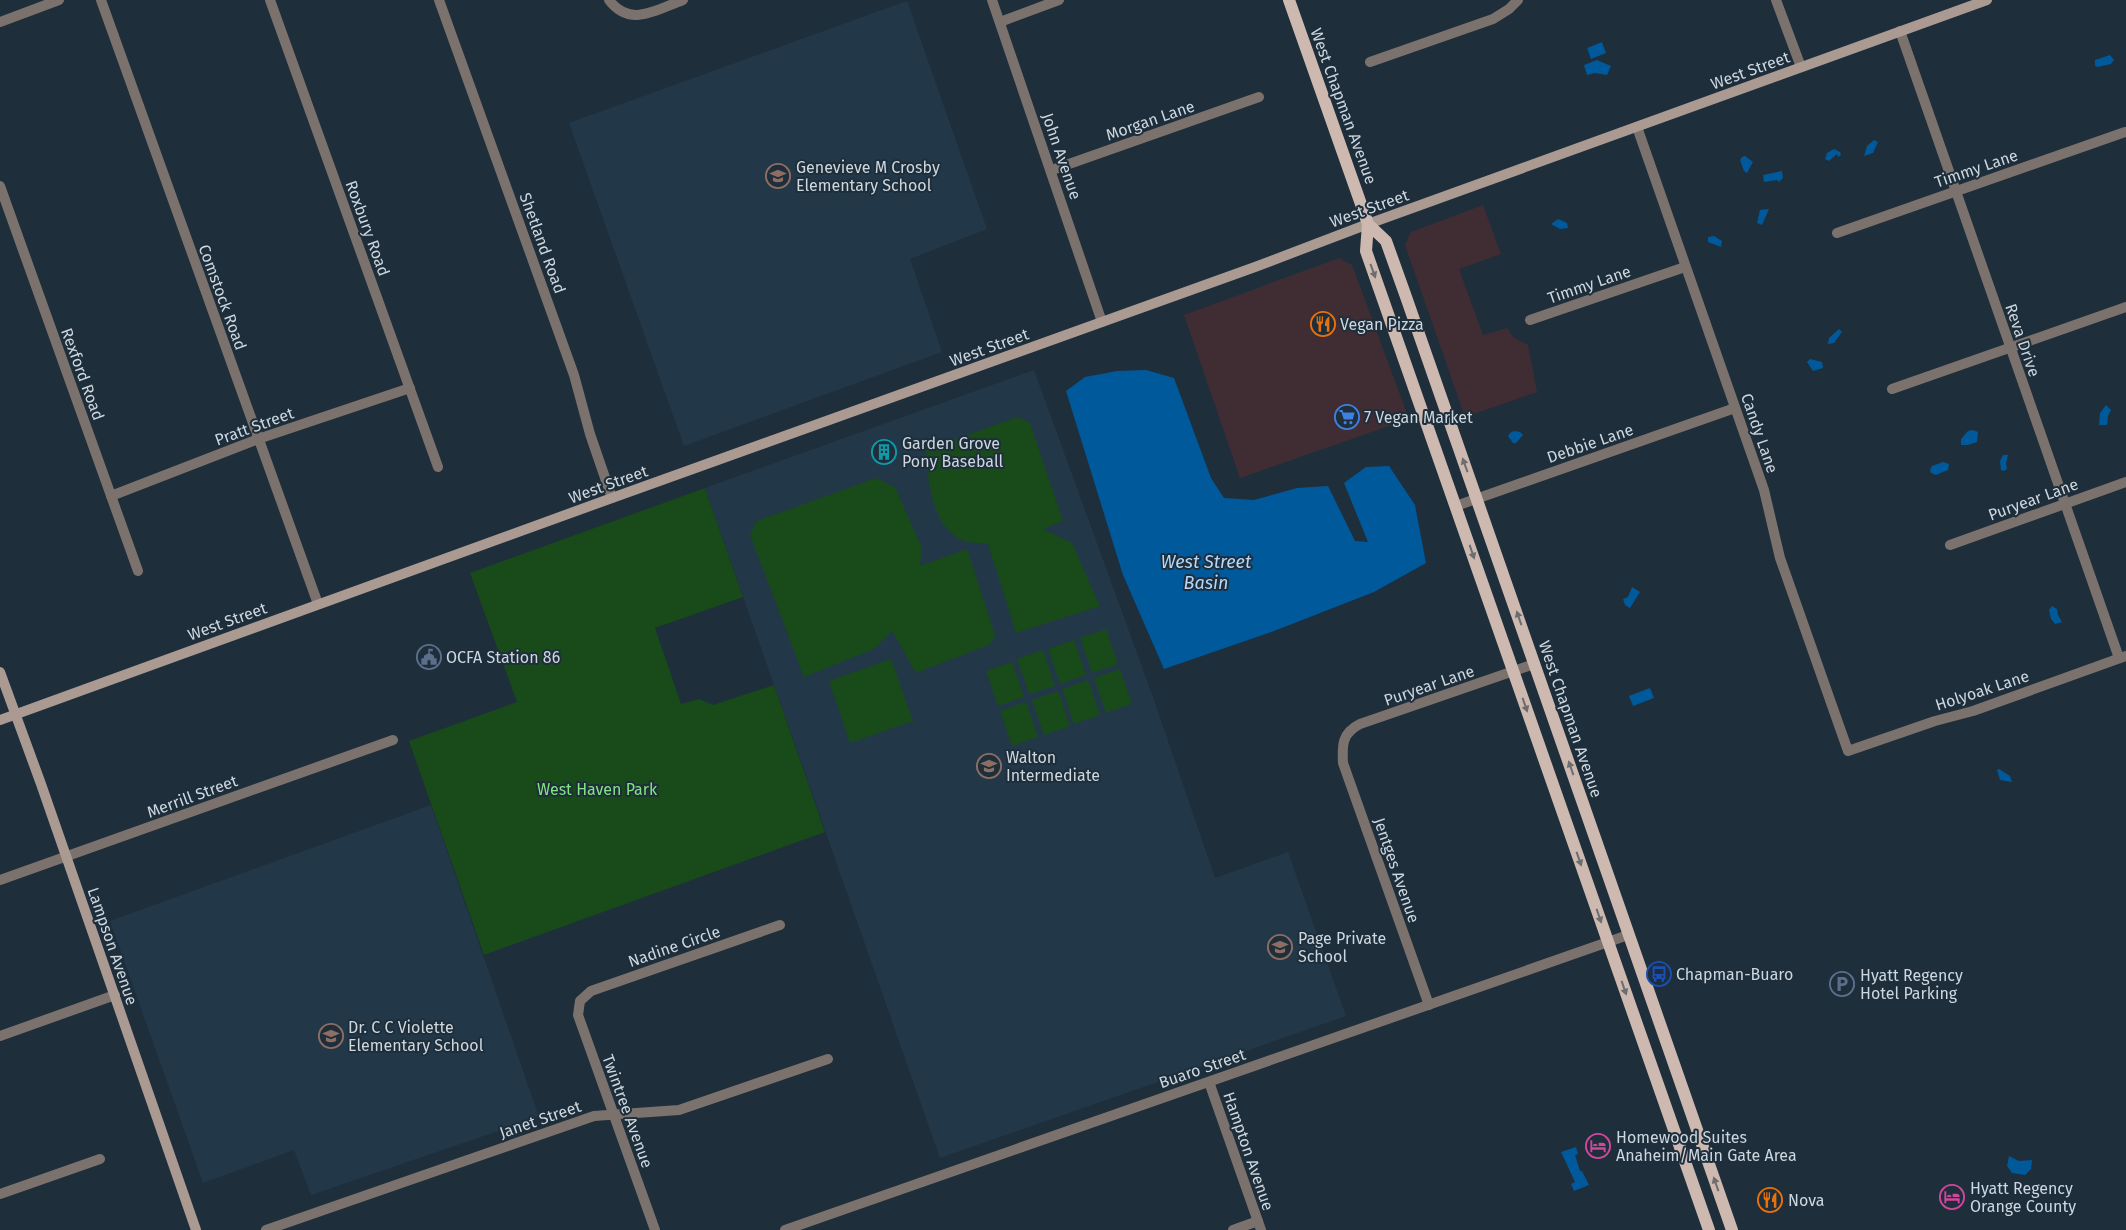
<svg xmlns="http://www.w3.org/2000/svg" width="2126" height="1230" viewBox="0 0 2126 1230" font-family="'Fira Sans',sans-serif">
	<rect width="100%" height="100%" fill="#1e2e3b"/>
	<g fill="#402d34">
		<path d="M1483,205L1501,254L1459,269L1483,335L1507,328L1514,338L1528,345L1537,392L1465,417L1405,245L1411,232Z"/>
		<path d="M1339,258L1352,265L1409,419L1240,478L1184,315Z"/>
	</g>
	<g fill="#223849">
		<path d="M907,1L987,229L910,259L942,352L684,446L569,123Z"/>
		<path d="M1034,370L1154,700L1215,878L1288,852L1346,1016L940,1158L705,488Z"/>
		<path d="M431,805L539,1117L311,1195L294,1150L203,1183L110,921Z"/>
	</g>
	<g fill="#184a1a">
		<path d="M1017,417L1030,423L1063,521L1043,529L1072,543L1100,606L1016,633L988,544C980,543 971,543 964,541C931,528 928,480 926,450Z"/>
		<path d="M876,478L895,487L922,548L920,566L967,549L995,635L991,644L916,673L892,631L874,649L804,677L750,535L757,521Z"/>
		<path d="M705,488L743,597L655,628L681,704L699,699L713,705L774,685L825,832L484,955L409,741L517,702L470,573Z"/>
		<path d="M1106,629L1118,664L1092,673L1080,638Z"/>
		<path d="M1074,640L1086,675L1060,684L1048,649Z"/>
		<path d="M1043,650L1055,686L1029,694L1017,659Z"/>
		<path d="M891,659L913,721L850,743L829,681Z"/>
		<path d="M1012,662L1024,697L998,706L986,671Z"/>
		<path d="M1120,669L1132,704L1106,713L1094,678Z"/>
		<path d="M1088,680L1100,715L1074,724L1062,689Z"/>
		<path d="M1058,691L1070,726L1044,735L1032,700Z"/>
		<path d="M1026,702L1038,737L1012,746L1000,711Z"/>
	</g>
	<g fill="#00599b">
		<path d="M1602,42L1606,53L1591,59L1587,48Z"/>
		<path d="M2110,55L2114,60L2111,64L2098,67L2095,66V60Z"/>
		<path d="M1597,60L1611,66L1607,75L1595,73L1587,75L1584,65Z"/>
		<path d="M1874,140L1878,142L1873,153L1864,156L1867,146Z"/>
		<path d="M1834,149L1840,152L1841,155L1838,157L1837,154L1829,161L1825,159L1827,153Z"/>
		<path d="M1745,156L1753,162L1747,173L1744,171L1740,160L1742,157Z"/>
		<path d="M1782,171L1783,178L1779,182L1777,180L1764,182L1763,175Z"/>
		<path d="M1769,209L1762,225L1757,223L1760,210Z"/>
		<path d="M1558,219L1567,223L1568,228L1560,229L1551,224Z"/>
		<path d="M1714,236L1722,241L1721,247L1708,242V237Z"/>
		<path d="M1839,329L1842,332L1834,343L1828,344L1829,338Z"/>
		<path d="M1810,359L1822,362L1823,368L1813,371L1807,362Z"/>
		<path d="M1146,370L1174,378L1211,478L1224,498L1254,500L1297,488L1328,486L1355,541L1368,542L1344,483L1366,467L1389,466L1415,505L1426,563L1374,592L1274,631L1164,669L1123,575L1066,391L1085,377L1117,371Z"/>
		<path d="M2106,405L2111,410L2108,416L2107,425H2099L2100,413Z"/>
		<path d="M1973,430L1978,432L1977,442L1968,445H1961V439L1968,431Z"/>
		<path d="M1514,431L1520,432L1523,435L1516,443H1513L1508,436L1510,433Z"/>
		<path d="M2003,455H2008L2006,463L2007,469L2004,471L2001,470L2000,461Z"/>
		<path d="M1943,462L1949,464L1948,470L1936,475L1931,473L1930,470L1932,466Z"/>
		<path d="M1632,587L1640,592L1630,608L1625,605L1623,599L1628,597Z"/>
		<path d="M2052,606L2057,609L2058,615L2062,622L2055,624L2051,619L2049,610Z"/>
		<path d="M1650,688L1654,698L1633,706L1629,696Z"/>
		<path d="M1999,769L2010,776L2012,782L2000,780L1997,770Z"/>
		<path d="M1576,1147L1578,1154L1575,1155L1580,1171H1582L1589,1185L1574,1191L1571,1184L1575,1182L1561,1152Z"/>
		<path d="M2009,1156L2019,1161L2032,1160L2031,1169L2025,1175L2012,1173L2007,1166Z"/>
	</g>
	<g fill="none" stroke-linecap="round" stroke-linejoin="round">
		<g stroke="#7c726d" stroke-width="10">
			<path d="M101,0L318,604"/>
			<path d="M270,0L438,467"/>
			<path d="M439,0L574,375L590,434L612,498"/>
			<path d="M609,0C630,28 656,10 683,0"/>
			<path d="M992,0L1102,322"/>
			<path d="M1776,0L1801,67"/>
			<path d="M0,22L59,0"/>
			<path d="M1000,22L1059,0"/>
			<path d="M1900,31L2119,658"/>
			<path d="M1370,62L1493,19L1509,9L1518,0"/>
			<path d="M1637,127L1764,490L1780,558L1848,751L1935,721L1973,711L2126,656"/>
			<path d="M1052,170L1259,97"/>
			<path d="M0,186L138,571"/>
			<path d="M1837,233L2125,132"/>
			<path d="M1530,320L1685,267"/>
			<path d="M1892,389L2126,307"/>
			<path d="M111,496L258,439L410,388"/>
			<path d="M1456,506L1735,408"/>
			<path d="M1950,545L2126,482"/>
			<path d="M0,880L393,740"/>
			<path d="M1429,1005L1343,763C1342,745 1342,733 1360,724L1534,664"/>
			<path d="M0,1036L115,995"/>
			<path d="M1209,1082L1261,1230"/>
			<path d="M0,1194L100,1159"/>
			<path d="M266,1230L594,1116L679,1110L828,1059"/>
			<path d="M655,1230L578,1015L580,1001L591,991L780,925"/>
			<path d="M785,1230L1628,935"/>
			<path d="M1233,1230L1258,1221"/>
		</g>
		<g stroke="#aa9a92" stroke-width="10">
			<path d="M0,672L41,784L196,1230"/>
			<path d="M0,720L612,498L1255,267L1368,224L1987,0"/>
		</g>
		<g stroke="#cdb9af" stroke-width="12">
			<path d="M1289,0L1368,224L1386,241L1405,294L1732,1230"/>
			<path d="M1368,224L1366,251L1709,1230"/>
		</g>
	</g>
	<defs><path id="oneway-solid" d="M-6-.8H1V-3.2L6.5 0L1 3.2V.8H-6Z" transform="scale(1.25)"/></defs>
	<g fill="#6d6d6f">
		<use href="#oneway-solid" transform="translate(1373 271) rotate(70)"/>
		<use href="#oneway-solid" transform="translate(1465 465) rotate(-110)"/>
		<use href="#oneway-solid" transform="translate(1472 552) rotate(71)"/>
		<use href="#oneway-solid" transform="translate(1519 618) rotate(-109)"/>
		<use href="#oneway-solid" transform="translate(1525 705) rotate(71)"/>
		<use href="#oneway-solid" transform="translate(1571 768) rotate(-109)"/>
		<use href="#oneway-solid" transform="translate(1579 859) rotate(71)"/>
		<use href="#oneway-solid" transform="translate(1599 916) rotate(71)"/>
		<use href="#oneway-solid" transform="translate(1624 988) rotate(71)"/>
		<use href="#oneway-solid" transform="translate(1716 1184) rotate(-109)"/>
	</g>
	<defs>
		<symbol id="school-ring" viewBox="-11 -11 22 22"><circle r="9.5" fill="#1e2e3b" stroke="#8d6e63" stroke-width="1.5"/><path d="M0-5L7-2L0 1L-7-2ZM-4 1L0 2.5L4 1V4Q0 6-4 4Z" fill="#8d6e63"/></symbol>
		<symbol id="restaurant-ring" viewBox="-11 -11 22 22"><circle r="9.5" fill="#1e2e3b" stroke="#e8710a" stroke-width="1.5"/><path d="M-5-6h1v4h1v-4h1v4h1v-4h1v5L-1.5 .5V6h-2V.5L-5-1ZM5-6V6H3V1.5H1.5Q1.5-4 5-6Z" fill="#e8710a"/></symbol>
		<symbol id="supermarket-ring" viewBox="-11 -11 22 22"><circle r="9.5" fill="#1e2e3b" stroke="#3f7fe0" stroke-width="1.5"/><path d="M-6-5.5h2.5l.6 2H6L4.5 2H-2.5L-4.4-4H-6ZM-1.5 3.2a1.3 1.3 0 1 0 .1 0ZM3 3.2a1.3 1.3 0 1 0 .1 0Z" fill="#3f7fe0"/></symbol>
		<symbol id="building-ring" viewBox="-11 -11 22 22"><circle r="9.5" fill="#1e2e3b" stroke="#0f9aa8" stroke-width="1.5"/><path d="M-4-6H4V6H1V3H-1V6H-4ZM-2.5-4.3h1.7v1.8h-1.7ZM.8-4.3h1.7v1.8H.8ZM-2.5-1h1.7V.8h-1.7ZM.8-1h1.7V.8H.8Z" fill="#0f9aa8"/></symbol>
		<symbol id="civic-ring" viewBox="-11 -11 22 22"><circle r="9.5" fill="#1e2e3b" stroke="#5c6f8a" stroke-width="1.5"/><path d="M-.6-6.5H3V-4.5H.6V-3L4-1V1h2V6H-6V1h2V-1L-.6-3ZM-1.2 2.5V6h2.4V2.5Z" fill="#5c6f8a"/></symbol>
		<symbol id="bus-ring" viewBox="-11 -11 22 22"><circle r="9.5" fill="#1e2e3b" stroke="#1a4fb4" stroke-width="1.5"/><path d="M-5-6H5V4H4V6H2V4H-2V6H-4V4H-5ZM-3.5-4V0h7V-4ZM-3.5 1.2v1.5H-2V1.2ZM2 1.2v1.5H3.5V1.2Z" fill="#1a4fb4"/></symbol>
		<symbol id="parking-ring" viewBox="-11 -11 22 22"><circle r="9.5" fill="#1e2e3b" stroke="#5c6f8a" stroke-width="1.5"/><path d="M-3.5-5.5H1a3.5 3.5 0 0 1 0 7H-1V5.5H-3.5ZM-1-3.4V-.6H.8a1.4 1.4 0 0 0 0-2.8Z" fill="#5c6f8a"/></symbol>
		<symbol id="hotel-ring" viewBox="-11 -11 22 22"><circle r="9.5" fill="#1e2e3b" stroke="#d1479c" stroke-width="1.5"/><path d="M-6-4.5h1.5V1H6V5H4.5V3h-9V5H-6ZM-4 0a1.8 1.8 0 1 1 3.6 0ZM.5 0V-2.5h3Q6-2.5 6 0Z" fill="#d1479c"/></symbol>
	</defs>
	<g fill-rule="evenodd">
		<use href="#school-ring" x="764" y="162" width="28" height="28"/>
		<use href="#restaurant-ring" x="1309" y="310" width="28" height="28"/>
		<use href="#supermarket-ring" x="1333" y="403" width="28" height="28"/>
		<use href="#building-ring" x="870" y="438" width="28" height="28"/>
		<use href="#civic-ring" x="415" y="643" width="28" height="28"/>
		<use href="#school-ring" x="975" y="752" width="28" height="28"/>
		<use href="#school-ring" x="1266" y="933" width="28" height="28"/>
		<use href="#bus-ring" x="1645" y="960" width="28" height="28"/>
		<use href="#parking-ring" x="1828" y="970" width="28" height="28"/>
		<use href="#school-ring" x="317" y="1022" width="28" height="28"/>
		<use href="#hotel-ring" x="1584" y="1132" width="28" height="28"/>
		<use href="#hotel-ring" x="1938" y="1183" width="28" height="28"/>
		<use href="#restaurant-ring" x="1756" y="1186" width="28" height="28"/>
	</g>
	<g text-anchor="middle" stroke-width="4" stroke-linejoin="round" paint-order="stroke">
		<g font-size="16" fill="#cdd7df" stroke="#1e2e3b">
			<text transform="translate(1750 70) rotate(-20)" y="6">West Street</text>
			<text transform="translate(1344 106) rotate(70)" y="6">West Chapman Avenue</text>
			<text transform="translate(1150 120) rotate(-19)" y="6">Morgan Lane</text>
			<text transform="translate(1062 156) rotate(71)" y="6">John Avenue</text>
			<text transform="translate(1976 168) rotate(-19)" y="6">Timmy Lane</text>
			<text transform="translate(1369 208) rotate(-20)" y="6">West Street</text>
			<text transform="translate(368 228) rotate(70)" y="6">Roxbury Road</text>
			<text transform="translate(543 243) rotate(70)" y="6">Shetland Road</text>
			<text transform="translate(1589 284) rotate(-19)" y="6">Timmy Lane</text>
			<text transform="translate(223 297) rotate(70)" y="6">Comstock Road</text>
			<text transform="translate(2023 340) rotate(71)" y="6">Reva Drive</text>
			<text transform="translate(989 347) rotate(-20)" y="6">West Street</text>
			<text transform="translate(83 374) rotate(70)" y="6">Rexford Road</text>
			<text transform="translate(254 426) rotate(-20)" y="6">Pratt Street</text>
			<text transform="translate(1760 433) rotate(71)" y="6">Candy Lane</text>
			<text transform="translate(1590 443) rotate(-19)" y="6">Debbie Lane</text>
			<text transform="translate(608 484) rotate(-20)" y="6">West Street</text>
			<text transform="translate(2033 499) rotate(-20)" y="6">Puryear Lane</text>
			<text transform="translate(227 621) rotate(-20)" y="6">West Street</text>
			<text transform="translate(1429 685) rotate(-19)" y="6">Puryear Lane</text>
			<text transform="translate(1982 690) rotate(-18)" y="6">Holyoak Lane</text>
			<text transform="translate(1571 719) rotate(71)" y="6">West Chapman Avenue</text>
			<text transform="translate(192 796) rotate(-20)" y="6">Merrill Street</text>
			<text transform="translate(1397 870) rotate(71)" y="6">Jentges Avenue</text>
			<text transform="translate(113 946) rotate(71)" y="6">Lampson Avenue</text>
			<text transform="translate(674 946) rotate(-19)" y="6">Nadine Circle</text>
			<text transform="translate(1202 1068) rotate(-19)" y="6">Buaro Street</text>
			<text transform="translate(628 1111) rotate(70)" y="6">Twintree Avenue</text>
			<text transform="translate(540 1119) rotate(-19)" y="6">Janet Street</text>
			<text transform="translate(1249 1151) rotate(71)" y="6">Hampton Avenue</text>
		</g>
		<g font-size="16" fill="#cdd7df" stroke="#1e2e3b" text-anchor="start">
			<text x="796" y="173">Genevieve M Crosby<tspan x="796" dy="18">Elementary School</tspan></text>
			<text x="1340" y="330">Vegan Pizza</text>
			<text x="1364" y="423">7 Vegan Market</text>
			<text x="902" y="449">Garden Grove<tspan x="902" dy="18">Pony Baseball</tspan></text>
			<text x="446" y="663">OCFA Station 86</text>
			<text x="1006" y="763">Walton<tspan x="1006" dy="18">Intermediate</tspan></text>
			<text x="1298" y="944">Page Private<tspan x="1298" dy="18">School</tspan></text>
			<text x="1676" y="980">Chapman-Buaro</text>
			<text x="1860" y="981">Hyatt Regency<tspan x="1860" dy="18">Hotel Parking</tspan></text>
			<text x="348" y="1033">Dr. C C Violette<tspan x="348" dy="18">Elementary School</tspan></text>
			<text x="1616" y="1143">Homewood Suites<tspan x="1616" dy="18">Anaheim/Main Gate Area</tspan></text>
			<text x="1970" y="1194">Hyatt Regency<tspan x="1970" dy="18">Orange County</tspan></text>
			<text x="1788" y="1206">Nova</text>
		</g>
		<g font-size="16" fill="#83e282" stroke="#1e2e3b">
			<text x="597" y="795">West Haven Park</text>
		</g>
		<g font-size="18" font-style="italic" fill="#b4d7fc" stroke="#1e2e3b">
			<text x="1206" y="568">West Street<tspan x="1206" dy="21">Basin</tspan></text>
		</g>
	</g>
</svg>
